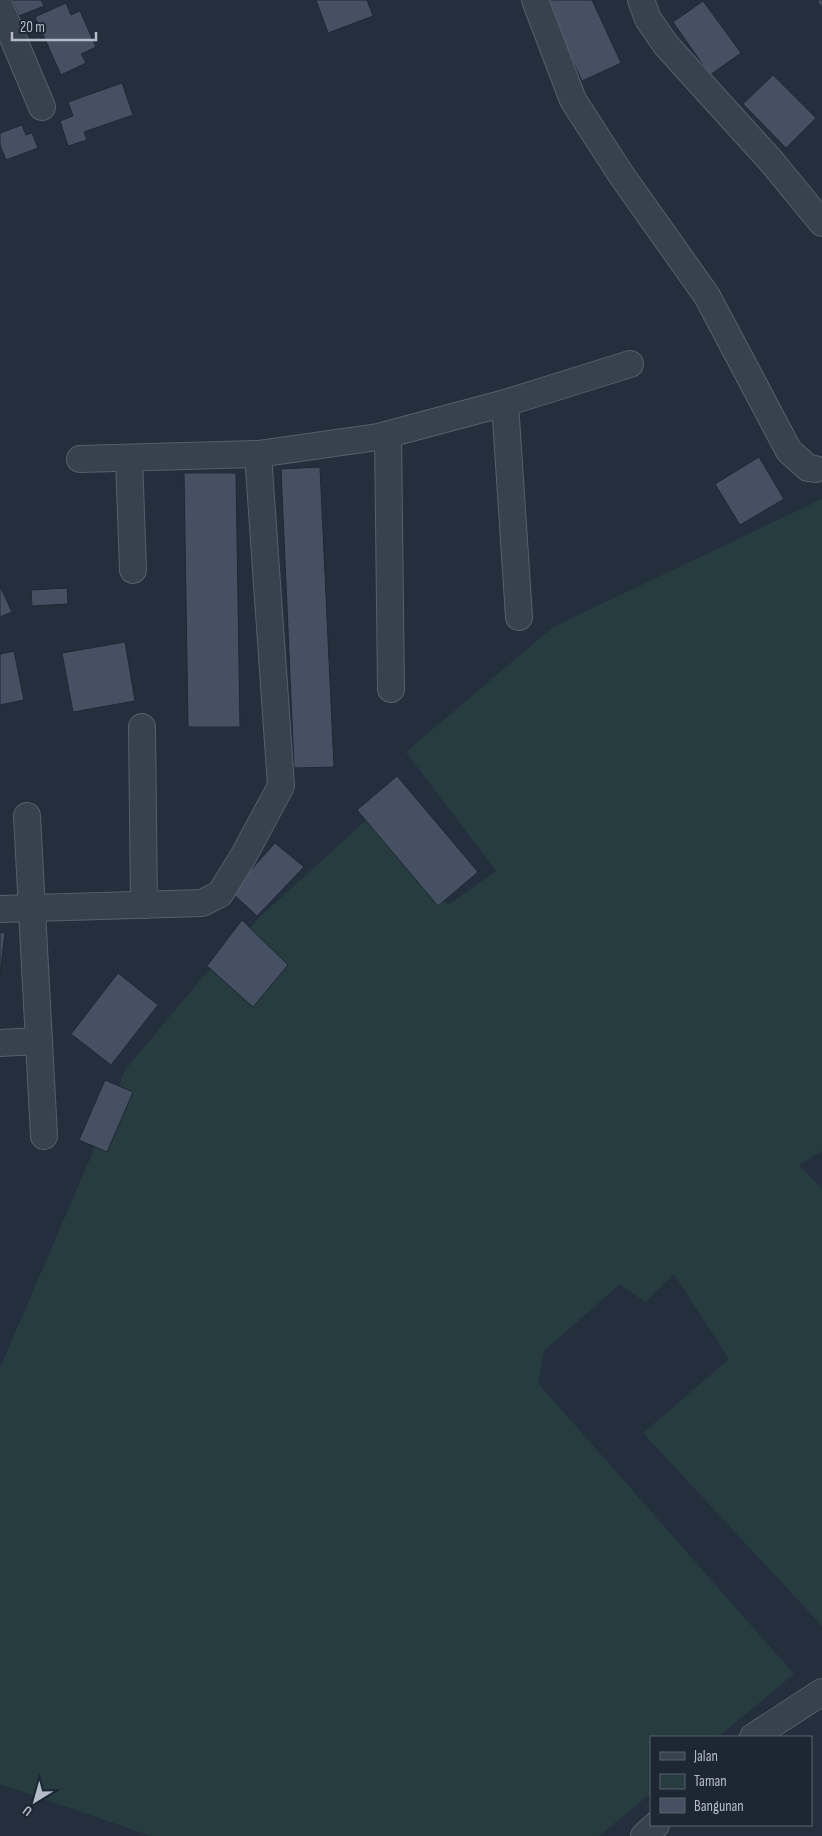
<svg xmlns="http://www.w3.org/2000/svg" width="822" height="1836" viewBox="0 0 822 1836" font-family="'Sofia Sans Condensed',sans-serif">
	<rect width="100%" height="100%" fill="#242f3e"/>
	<path fill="#263c3f" d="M822,499V1151L799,1165L822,1189V1626L643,1433L729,1359L674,1274L645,1302L620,1284L544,1351L538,1383L794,1674L718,1737H651V1793L599,1836H151L0,1784V1368L89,1161L125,1070L201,979L263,914L374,813L448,905L496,871L406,752L553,627Z"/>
	<g fill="#455162" stroke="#1f2835">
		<path d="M12,0H41L44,6L19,16Z"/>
		<path d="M316,0H367L373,16L328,33Z"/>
		<path d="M544,0H592L621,63L582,81Z"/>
		<path d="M817,0H822V9Z"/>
		<path d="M703,1L741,53L710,75L673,22Z"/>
		<path d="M66,3L71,15L80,11L96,47L81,54L86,63L61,75L35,17Z"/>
		<path d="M773,75L816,118L786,148L743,104Z"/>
		<path d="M122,83L133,115L84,132L87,140L68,146L60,121L73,116L68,102Z"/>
		<path d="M22,125L26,135L32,133L38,148L6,160L0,145V133Z"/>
		<path d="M759,457L784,499L740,525L715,484Z"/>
		<path d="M320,467L334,767L294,768L281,469Z"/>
		<path d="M184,473H236L240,727H188Z"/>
		<path d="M0,586L12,612L0,617Z"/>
		<path d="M67,588L68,604L32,606L31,590Z"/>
		<path d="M125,642L135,701L73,712L62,653Z"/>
		<path d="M14,651L24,700L0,705V654Z"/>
		<path d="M397,776L478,872L438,906L357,810Z"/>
		<path d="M275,843L304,867L257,916L231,892Z"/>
		<path d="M242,920L288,965L253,1007L207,966Z"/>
		<path d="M5,932L0,975V933Z"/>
		<path d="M118,973L158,1005L111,1065L71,1034Z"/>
		<path d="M105,1080L133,1092L107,1152L79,1140Z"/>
	</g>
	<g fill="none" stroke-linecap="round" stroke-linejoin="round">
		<defs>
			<g id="street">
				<path d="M535,0L573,100L620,173L707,296L789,451L808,468L815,469"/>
				<path d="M641,0L648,19L666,45L772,162L822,223"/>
				<path d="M0,7L42,107"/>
				<path d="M505,403L519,617"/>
				<path d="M388,435L391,689"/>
				<path d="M129,458L133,570"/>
				<path d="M80,459L258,454"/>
				<path d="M142,727L144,905"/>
				<path d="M27,816L44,1136"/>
				<path d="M0,909L202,903L220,894L244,855L281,786L258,454L378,437L505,403L630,364"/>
				<path d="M0,1043L39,1041"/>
				<path d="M753,1737L822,1692"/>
				<path d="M644,1836L656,1825"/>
			</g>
		</defs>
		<use href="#street" stroke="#565f6c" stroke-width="28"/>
		<use href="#street" stroke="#38414e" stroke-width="26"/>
	</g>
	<rect x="650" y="1736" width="162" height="90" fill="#1d2633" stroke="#59626f"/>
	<rect x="660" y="1752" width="25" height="8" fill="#38414e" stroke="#59626f"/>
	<text x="694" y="1761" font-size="15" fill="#b4bcc9">Jalan</text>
	<rect x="660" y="1774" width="25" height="15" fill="#263c3f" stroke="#59626f"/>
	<text x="694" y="1786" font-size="15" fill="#b4bcc9">Taman</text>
	<rect x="660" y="1798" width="25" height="15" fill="#455162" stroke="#59626f"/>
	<text x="694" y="1811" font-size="15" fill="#b4bcc9">Bangunan</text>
	<g transform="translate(35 1801) rotate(217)" stroke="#1d2633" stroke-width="4" paint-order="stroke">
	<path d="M0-4L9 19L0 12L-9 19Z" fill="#b4bcc9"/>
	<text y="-8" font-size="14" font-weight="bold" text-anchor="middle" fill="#b4bcc9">U</text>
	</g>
	<path d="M12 32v8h84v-8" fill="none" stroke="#b4bcc9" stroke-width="2.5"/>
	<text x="20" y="32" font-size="15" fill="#b4bcc9" stroke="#1d2633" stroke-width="4" paint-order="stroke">20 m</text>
</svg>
